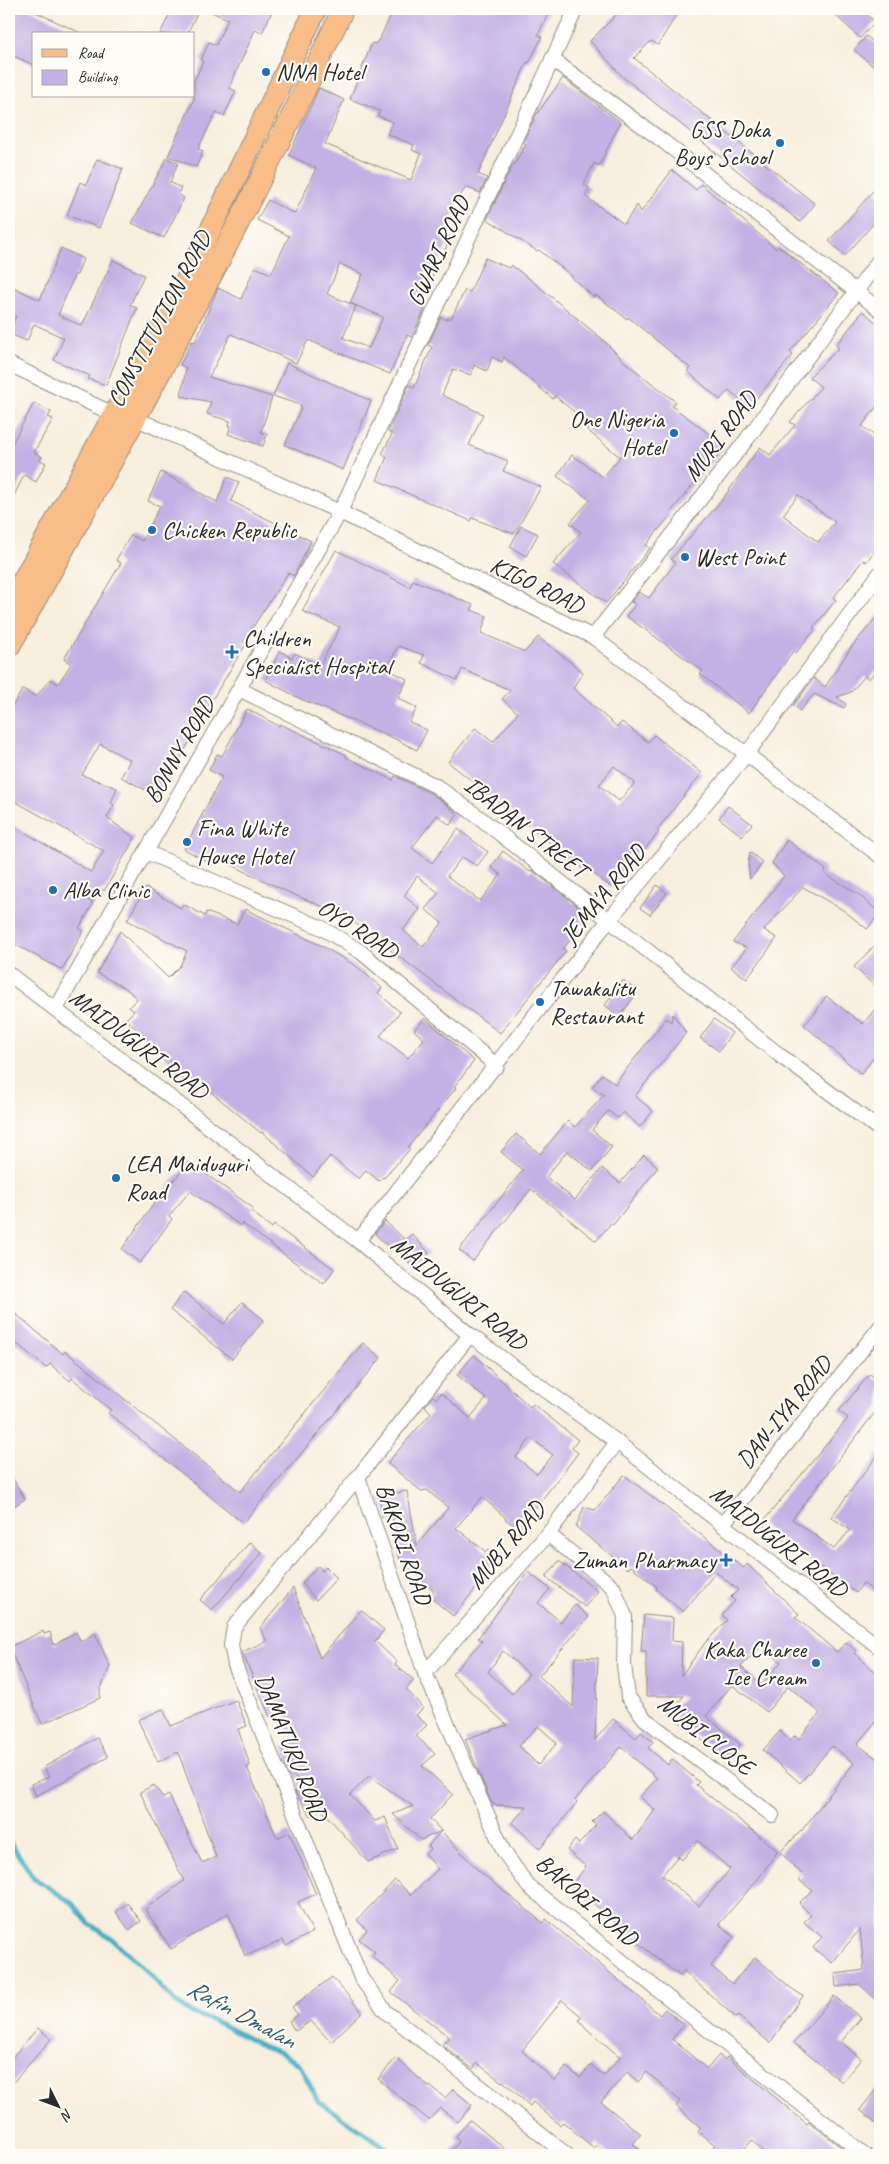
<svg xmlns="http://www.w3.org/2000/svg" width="889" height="2164" viewBox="0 0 889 2164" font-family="Caveat,sans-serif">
	<rect width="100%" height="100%" fill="#fdfcf7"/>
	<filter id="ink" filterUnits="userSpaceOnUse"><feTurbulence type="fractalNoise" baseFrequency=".02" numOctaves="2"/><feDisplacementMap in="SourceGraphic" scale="10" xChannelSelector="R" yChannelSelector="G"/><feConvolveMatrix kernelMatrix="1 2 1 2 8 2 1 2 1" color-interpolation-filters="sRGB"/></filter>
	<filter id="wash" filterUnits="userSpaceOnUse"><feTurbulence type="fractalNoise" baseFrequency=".0096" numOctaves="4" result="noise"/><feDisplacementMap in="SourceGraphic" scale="20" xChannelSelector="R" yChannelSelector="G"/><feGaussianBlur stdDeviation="1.12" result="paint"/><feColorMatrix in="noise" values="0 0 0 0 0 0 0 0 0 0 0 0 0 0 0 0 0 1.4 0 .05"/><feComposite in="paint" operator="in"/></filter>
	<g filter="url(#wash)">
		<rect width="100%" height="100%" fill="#f8eedd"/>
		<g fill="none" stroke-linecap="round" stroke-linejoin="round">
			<path stroke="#44afc3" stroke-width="5" d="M9,1841L34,1878L72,1903L88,1923L112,1939L145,1969L175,2002L192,2013L221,2024L264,2047L282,2053L300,2065L318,2101L391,2151V2155"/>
		</g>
		<g id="blocks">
			<g fill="#c3b0e4" fill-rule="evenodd">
				<path d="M9,9H29L83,34H34V65L9,54Z"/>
				<path d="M172,9H199L187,34H160Z"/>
				<path d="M204,9H273L262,33L255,30L229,88L236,91L224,116L216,112L198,149L203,151L196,167L168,156L194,99V81L203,62L201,60L209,42L216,45L228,19Z"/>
				<path d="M394,9H550L538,35L542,37L529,63L527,62L478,174L487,178L480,193L466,187L462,193L445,234L451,237L418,305L425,309L412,337L407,335L390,374L308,340L296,363L231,334L209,377L272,397L261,432L267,434L263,446L228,434L231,426H229L230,421L207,414L211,402L181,396L186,368L180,365L192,341L195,342L218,288L241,299L255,267L271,274L289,236L257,220L268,200L295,214L316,168L289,155L319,88L344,100L325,144L411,180L421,154L412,150L414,145L387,134L393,122L378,116L380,111L350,99L372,43L375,44L380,38ZM340,264L363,274L350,303L383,317L369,348L343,338L356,306L327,294Z"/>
				<path d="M622,9H680L658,45L651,41L634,58L815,204L800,222L622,76L590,41Z"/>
				<path d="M829,9H860L875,22L860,38Z"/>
				<path d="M866,36L880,47V72L854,50Z"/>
				<path d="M563,78L620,122L599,166L594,163L584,185L590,188L585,196L624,224L637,205L641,212L672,170L696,190L701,184L776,249L778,246L839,293L790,352L793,355L749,407L729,390L720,400L687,371L690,368L628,317L627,319L596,295L594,297L572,278L573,277L539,250L537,251L487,219L508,174L526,144L523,142L536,115Z"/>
				<path d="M167,158L178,163L170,182L181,188L178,194L184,198L164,238L132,223Z"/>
				<path d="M97,159L123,169L99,228L67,215L80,182L86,185Z"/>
				<path d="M874,190L880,196V216L845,256L829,241Z"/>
				<path d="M61,248L83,259L77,275L75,274L58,315L82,326L113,260L144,275L130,305L137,308L106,385L88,379L90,376L54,360L64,338L34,324L27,341L9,334L16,316L9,313V285L40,300Z"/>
				<path d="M485,258L509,268L511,265L537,285L602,339L626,363L676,402L672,406L725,446L669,514L670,516L646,545L650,548L606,603L553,564L581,532L570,523L590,500L557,476L572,455L603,477L620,457L581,425L585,421L555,396L553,399L504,357L502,362L492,357L487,371L474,365L471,375L453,369L442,395L483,414L469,445L508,461L503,471L541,487L514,534L472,518L471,521L377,480L387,457L382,454L392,434L388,432L409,385L414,388L432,347L428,345L441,317L447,320L448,317L451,319L465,290L470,292Z"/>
				<path d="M863,311L880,326V402L862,426L880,440V544L866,562L863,560L833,598L836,600L813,628L815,630L796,653L793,651L749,713L700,674L703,671L626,616L636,604L631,602L639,592L649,598L675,563L671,559L722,500L760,447L770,455L795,425L790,422L821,387L809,377L839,348L836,345ZM798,495L835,522L818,542L783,515Z"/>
				<path d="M287,363L371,401L343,470L285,445L301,408L300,405L273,396Z"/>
				<path d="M34,403L51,412L48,417L53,419L34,452L42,457L40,460L46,463L36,482L24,475L9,506V449Z"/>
				<path d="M161,472L217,502L227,477L239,482L231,501L311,541L294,576L288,573L243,642L246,644L190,736L192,737L159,797L121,777L130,760L100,744L82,775L117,788L111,803L114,805L107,818L135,838L104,891L101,889L94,902L87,899L93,904L79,928L83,931L62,970L9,941V823L91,872L104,851L9,798V711L23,689L36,697L50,679L58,684L71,664L64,659L121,563L116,560L131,535L142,541L160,506L148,501Z"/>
				<path d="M521,526L538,534L526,556L510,547Z"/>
				<path d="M336,550L410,587L413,580L473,605L471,610L487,616L481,633L525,652L538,637L583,672L573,688L617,727L622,722L648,742L654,735L702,773L657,830L659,832L644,850L641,847L611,887L589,870L587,872L448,762L475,728L493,742L518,713L502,699L510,690L462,669L457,680L421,663L424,655L398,646L387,669L407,679L398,698L417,708L409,722L427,730L417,750L387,735L301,699L265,680L280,651L292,658L295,653L320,666L340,627L302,611ZM614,766L635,783L619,801L599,785Z"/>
				<path d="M880,613V665L869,679L865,676L851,692L837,697L846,704L844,708L814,694L800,711L794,705L814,678L825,687L850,649Z"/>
				<path d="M247,709L279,726L280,724L347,755L346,757L393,780L395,776L432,794L446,804L458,815L450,825L437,815L412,848L432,863L458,829L488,852L477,866L462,857L447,876L480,901L501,875L491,867L503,851L530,872L532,870L590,916L563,949L566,951L500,1033L347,917L327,905L326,908L290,893L215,857L212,864L184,849L222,777L209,770L217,754L222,756ZM417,876L439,893L425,909L442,923L423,947L403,930L420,909L404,896Z"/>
				<path d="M728,806L752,824L742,836L719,818Z"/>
				<path d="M787,840L826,870L824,873L858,894L880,913L867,929L843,910L803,887L764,930L777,938L747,979L731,967L747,948L733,942L784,876L772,863Z"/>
				<path d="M750,852L763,863L750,879L748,863Z"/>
				<path d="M657,885L667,893L650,915L640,908Z"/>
				<path d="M146,888L181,908L183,904L205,916L206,912L237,924L245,909L322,946L356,966L382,988L378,993L400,1012L380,1036L408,1058L424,1039L414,1030L425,1018L474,1061L454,1087L456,1088L408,1147L410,1149L384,1178L383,1177L379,1181L366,1170L359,1179L330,1156L313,1177L262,1132L261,1133L200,1083L196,1086L126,1019L134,1011L129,1007L137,999L127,989L97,973L120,931L168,978L180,966L187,951L127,920Z"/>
				<path d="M880,940V991L854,967Z"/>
				<path d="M623,980L638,992L619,1017L605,1005Z"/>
				<path d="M826,996L863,1024L880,1003V1049L861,1074L804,1025L815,1013Z"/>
				<path d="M673,1014L686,1033L635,1096L653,1111L640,1127L623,1112L618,1118L608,1111L592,1130L612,1147L592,1171L567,1151L546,1177L575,1200L602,1168L620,1183L644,1155L658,1167L613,1225L611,1223L596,1241L531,1189L473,1261L459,1250L523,1170L501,1152L516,1134L540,1154L568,1121L575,1127L604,1095L592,1087L602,1074L615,1084L666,1018L671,1022Z"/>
				<path d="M714,1019L732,1033L719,1051L700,1038Z"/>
				<path d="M189,1162L253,1208L251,1211L272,1228L274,1225L334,1269L324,1284L242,1223L241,1226L190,1191L169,1216L172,1219L140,1263L122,1249L153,1205Z"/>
				<path d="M385,1221L405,1240L412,1234L429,1253L413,1267L394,1246L391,1249L375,1234Z"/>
				<path d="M184,1292L224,1324L242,1302L264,1320L232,1359L170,1310Z"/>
				<path d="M9,1308L63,1354L65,1351L240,1492L363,1343L381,1358L243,1523L108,1413L111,1410L72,1378L70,1381L50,1364L46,1368L15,1342L9,1336Z"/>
				<path d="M474,1355L530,1407L533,1404L578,1440L572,1448L578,1453L519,1529L505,1519L506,1518L482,1497L456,1528L486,1552L488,1550L501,1562L483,1580L453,1616L430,1597L434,1591L400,1560L392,1515L382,1517L379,1496L407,1491L417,1545L448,1508L427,1490L421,1491L387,1463L431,1413L425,1406L433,1396L436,1399L441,1393L470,1418L486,1399L457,1375ZM531,1438L553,1455L537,1474L516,1457Z"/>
				<path d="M870,1374L880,1383V1406L792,1519L834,1549L850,1530L831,1517L880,1452V1596L863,1583L856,1593L761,1524L848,1418L839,1411Z"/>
				<path d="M9,1472L25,1499L9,1509Z"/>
				<path d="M624,1475L744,1568L747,1564L799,1614L795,1617L837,1652L846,1642L856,1651L854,1653L880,1676V1716L857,1744L880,1761V2003L859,1984L836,1987L835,1974L864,1970L860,1929L832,1963L813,1948L822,1937L804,1922L811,1915L799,1903L812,1890L799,1880L803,1875L780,1852L802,1830L854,1763L832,1746L800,1783L763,1750L780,1731L790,1741L794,1736L799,1739L820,1713L788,1686L767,1712L732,1685L706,1716L740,1744L727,1761L669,1713L684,1696H646V1651H641L644,1615L673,1618L672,1641L682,1642L681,1676L705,1643L727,1620L722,1615L735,1601L731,1597L738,1590L716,1572L683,1612L656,1589L657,1587L631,1566L628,1569L576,1527L584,1507L595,1510ZM762,1645L781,1662L762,1685L741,1667Z"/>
				<path d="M250,1542L262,1553L212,1610L200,1600Z"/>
				<path d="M559,1561L598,1591L585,1607L546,1577Z"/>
				<path d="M318,1566L322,1571L326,1567L337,1578L316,1600L302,1583Z"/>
				<path d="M528,1572L550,1589L538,1603L561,1622L575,1605L589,1617L539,1676L573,1707L575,1657L598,1658L595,1740L613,1719L636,1738L641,1732L653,1742L648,1748L668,1765L672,1759L699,1782L696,1785L778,1851L758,1879L719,1924L734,1937L711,1966L732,1984L755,1957L791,1988L803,1996L770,2043L738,2016L736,2018L684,1971L680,1976L628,1935L629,1933L571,1885L586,1867L567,1850L575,1840L579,1844L596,1825L592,1822L603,1811L633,1840L655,1810L640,1797L657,1778L621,1747L575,1800L577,1802L540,1849L512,1823L527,1806L495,1805L491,1802L465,1739L507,1725L452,1674L482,1641L478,1638ZM503,1651L529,1674L512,1694L488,1672ZM538,1726L557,1743L538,1765L519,1746ZM698,1841L730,1869L699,1906L662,1875L678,1856L682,1860Z"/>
				<path d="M293,1588L320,1658L361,1610L384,1630L375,1641L397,1662L395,1665L414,1680L406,1689L423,1708L416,1715L427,1725L416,1736L435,1754L422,1766L453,1794L430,1819L479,1871L543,1923L546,1919L660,2015L665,2009L684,2025L672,2039L707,2069L719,2055L725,2060L727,2057L807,2124L809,2122L851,2155H766L752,2140L740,2155H706L715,2145L698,2132L701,2128L676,2106L680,2101L647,2072L638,2082L627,2072L601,2102L641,2134L633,2144L647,2155H610L597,2144L594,2148L563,2122L560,2125L533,2102L530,2106L503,2081L502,2082L477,2063L473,2069L442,2045L449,2037L391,1992L400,1981L372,1956L375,1952L359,1939L367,1930L357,1920L395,1880L411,1895L438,1869L425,1854L431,1848L428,1846L441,1831L421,1840L393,1814L413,1806L369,1776L350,1795L375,1821L385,1817L398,1849L368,1862L321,1809L311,1816L296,1794L295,1791L300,1788L282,1747L301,1740L273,1716L270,1717L242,1652L267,1641L260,1628ZM562,2000L582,2017L579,2020L588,2030L620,2057L604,2076L591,2065L580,2078L566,2067L555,2081L522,2051Z"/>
				<path d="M43,1631L44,1634L50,1632L54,1645L76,1632L81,1642L95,1633L110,1666L100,1691V1698L42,1724L9,1647Z"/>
				<path d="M236,1700L247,1726L238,1729L250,1766L247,1767L277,1838L289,1832L316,1894L298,1902L313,1932L286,1946L283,1940L245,1956L228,1913L171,1949L145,1909L184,1881L140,1792L154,1785L163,1798L169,1795L202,1863L216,1857L178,1752L158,1762L138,1720L163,1709L171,1726Z"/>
				<path d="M97,1738L108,1757L36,1796L31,1784L49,1777L44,1767Z"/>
				<path d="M127,1903L141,1921L129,1930L116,1912Z"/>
				<path d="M332,1977L362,2012L331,2042L311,2021L295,2031L289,2021L298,2015L292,2007Z"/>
				<path d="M834,1996L861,2018L841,2042L861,2059L842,2082L794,2043Z"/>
				<path d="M38,2028L51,2039L9,2087V2061Z"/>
				<path d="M396,2058L429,2087L430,2086L445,2098L453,2089L472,2105L458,2122L440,2108L429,2120L378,2079Z"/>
				<path d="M880,2084V2126L860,2110Z"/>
				<path d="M470,2120L512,2155H447L459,2142L456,2136Z"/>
			</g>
		</g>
	</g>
	<g filter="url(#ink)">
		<use href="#blocks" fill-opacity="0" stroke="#928c84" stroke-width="1"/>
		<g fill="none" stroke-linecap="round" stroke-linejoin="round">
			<defs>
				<g id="street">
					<path d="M552,59L664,142L880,310"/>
					<path d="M9,364L115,415"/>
					<path d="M135,418L340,512L593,637L880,856"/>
					<path d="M593,637L747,439L880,259"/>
					<path d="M239,689L436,786L480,818L782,1057L880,1130"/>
					<path d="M146,852L322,928L361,952L497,1066"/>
					<path d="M9,974L358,1241L470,1335L617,1442L880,1648"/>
					<path d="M56,1009L340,512L576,9"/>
					<path d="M358,1241L609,920L746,755L880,573"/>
					<path d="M470,1335L358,1477L234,1627L231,1645L235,1665L361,1978L386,2012L567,2155"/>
					<path d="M358,1477L425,1673L504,1852L528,1886L865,2155"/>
					<path d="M722,1525L880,1327"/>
					<path d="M548,1534L613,1587L625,1616L624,1665L628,1697L645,1719L772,1815"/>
					<path d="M425,1673L548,1534L617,1442"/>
				</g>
				<g id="primary">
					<path d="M9,606L178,298L316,9"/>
					<path d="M9,647C126,437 242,227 343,9"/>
				</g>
			</defs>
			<use href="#street" stroke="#928c84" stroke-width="16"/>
			<use href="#primary" stroke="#928c84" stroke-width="23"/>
			<use href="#street" stroke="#fff" stroke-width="14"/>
			<use href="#primary" stroke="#f8bd89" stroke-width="21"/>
		</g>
	</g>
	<g fill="#1f6fb2" stroke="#fdfcf7" stroke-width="2">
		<circle cx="266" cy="72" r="5"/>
		<circle cx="780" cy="143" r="5"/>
		<circle cx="674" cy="433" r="5"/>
		<circle cx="152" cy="530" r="5"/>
		<circle cx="685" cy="557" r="5"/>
		<path d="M229.5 644.5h5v5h5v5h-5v5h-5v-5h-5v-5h5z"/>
		<circle cx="187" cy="842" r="5"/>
		<circle cx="53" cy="890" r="5"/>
		<circle cx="540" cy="1002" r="5"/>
		<circle cx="116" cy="1178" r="5"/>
		<path d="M723.5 1552.5h5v5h5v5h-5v5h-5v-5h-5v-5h5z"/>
		<circle cx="816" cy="1663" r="5"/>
	</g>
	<g text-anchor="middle" stroke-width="4.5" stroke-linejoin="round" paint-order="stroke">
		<g font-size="24" fill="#2b2b2b" stroke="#fdfcf7" text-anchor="start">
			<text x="276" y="80">NNA Hotel</text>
			<text x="770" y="137" text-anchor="end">GSS Doka<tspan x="770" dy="28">Boys School</tspan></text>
			<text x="664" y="427" text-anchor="end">One Nigeria<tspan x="664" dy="28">Hotel</tspan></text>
			<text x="162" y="538">Chicken Republic</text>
			<text x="695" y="565">West Point</text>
			<text x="243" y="646">Children<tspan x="243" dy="28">Specialist Hospital</tspan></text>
			<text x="197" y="836">Fina White<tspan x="197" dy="28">House Hotel</tspan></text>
			<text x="63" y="898">Alba Clinic</text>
			<text x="550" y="996">Tawakalitu<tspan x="550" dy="28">Restaurant</tspan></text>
			<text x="126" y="1172">LEA Maiduguri<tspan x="126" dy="28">Road</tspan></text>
			<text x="716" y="1568" text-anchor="end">Zuman Pharmacy</text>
			<text x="806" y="1657" text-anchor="end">Kaka Charee<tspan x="806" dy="28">Ice Cream</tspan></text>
		</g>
		<g font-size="24" fill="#2b2b2b" stroke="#fdfcf7">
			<text transform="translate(438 251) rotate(-65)" y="8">GWARI ROAD</text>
			<text transform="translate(159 319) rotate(-62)" y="8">CONSTITUTION ROAD</text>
			<text transform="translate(720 436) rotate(-53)" y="8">MURI ROAD</text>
			<text transform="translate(537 585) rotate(26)" y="8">KIGO ROAD</text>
			<text transform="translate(179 750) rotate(-60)" y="8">BONNY ROAD</text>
			<text transform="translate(526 827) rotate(38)" y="8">IBADAN STREET</text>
			<text transform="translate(603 894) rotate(-51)" y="8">JEMA'A ROAD</text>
			<text transform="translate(358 929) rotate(33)" y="8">OYO ROAD</text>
			<text transform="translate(139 1044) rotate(37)" y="8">MAIDUGURI ROAD</text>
			<text transform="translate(459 1293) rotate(39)" y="8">MAIDUGURI ROAD</text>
			<text transform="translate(784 1412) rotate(-51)" y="8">DAN-IYA ROAD</text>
			<text transform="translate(779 1541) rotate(38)" y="8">MAIDUGURI ROAD</text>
			<text transform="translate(404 1544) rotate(71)" y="8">BAKORI ROAD</text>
			<text transform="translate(506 1545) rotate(-50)" y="8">MUBI ROAD</text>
			<text transform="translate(706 1735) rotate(38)" y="8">MUBI CLOSE</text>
			<text transform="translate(292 1747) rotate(68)" y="8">DAMATURU ROAD</text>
			<text transform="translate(587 1900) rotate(41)" y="8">BAKORI ROAD</text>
		</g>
		<g font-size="25" font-style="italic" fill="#356068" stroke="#fdfcf7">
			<text transform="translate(242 2013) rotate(28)" y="9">Rafin Dmalan</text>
		</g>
	</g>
	<rect width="889" height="2164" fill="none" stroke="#fdfcf7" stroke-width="30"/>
	<rect x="32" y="32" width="162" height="65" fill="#fdfcf7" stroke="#a9a8a5"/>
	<rect x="42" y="49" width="25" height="8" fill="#f8bd89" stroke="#a9a8a5"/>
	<text x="78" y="58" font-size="15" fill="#2b2b2b">Road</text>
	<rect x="42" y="70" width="25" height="15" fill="#c3b0e4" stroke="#a9a8a5"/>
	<text x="78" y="82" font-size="15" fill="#2b2b2b">Building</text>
	<g transform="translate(58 2106) rotate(132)" stroke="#fdfcf7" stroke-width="4" paint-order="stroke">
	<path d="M0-4L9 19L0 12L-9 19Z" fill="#2b2b2b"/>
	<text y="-8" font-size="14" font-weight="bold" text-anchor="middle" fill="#2b2b2b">N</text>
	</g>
</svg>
